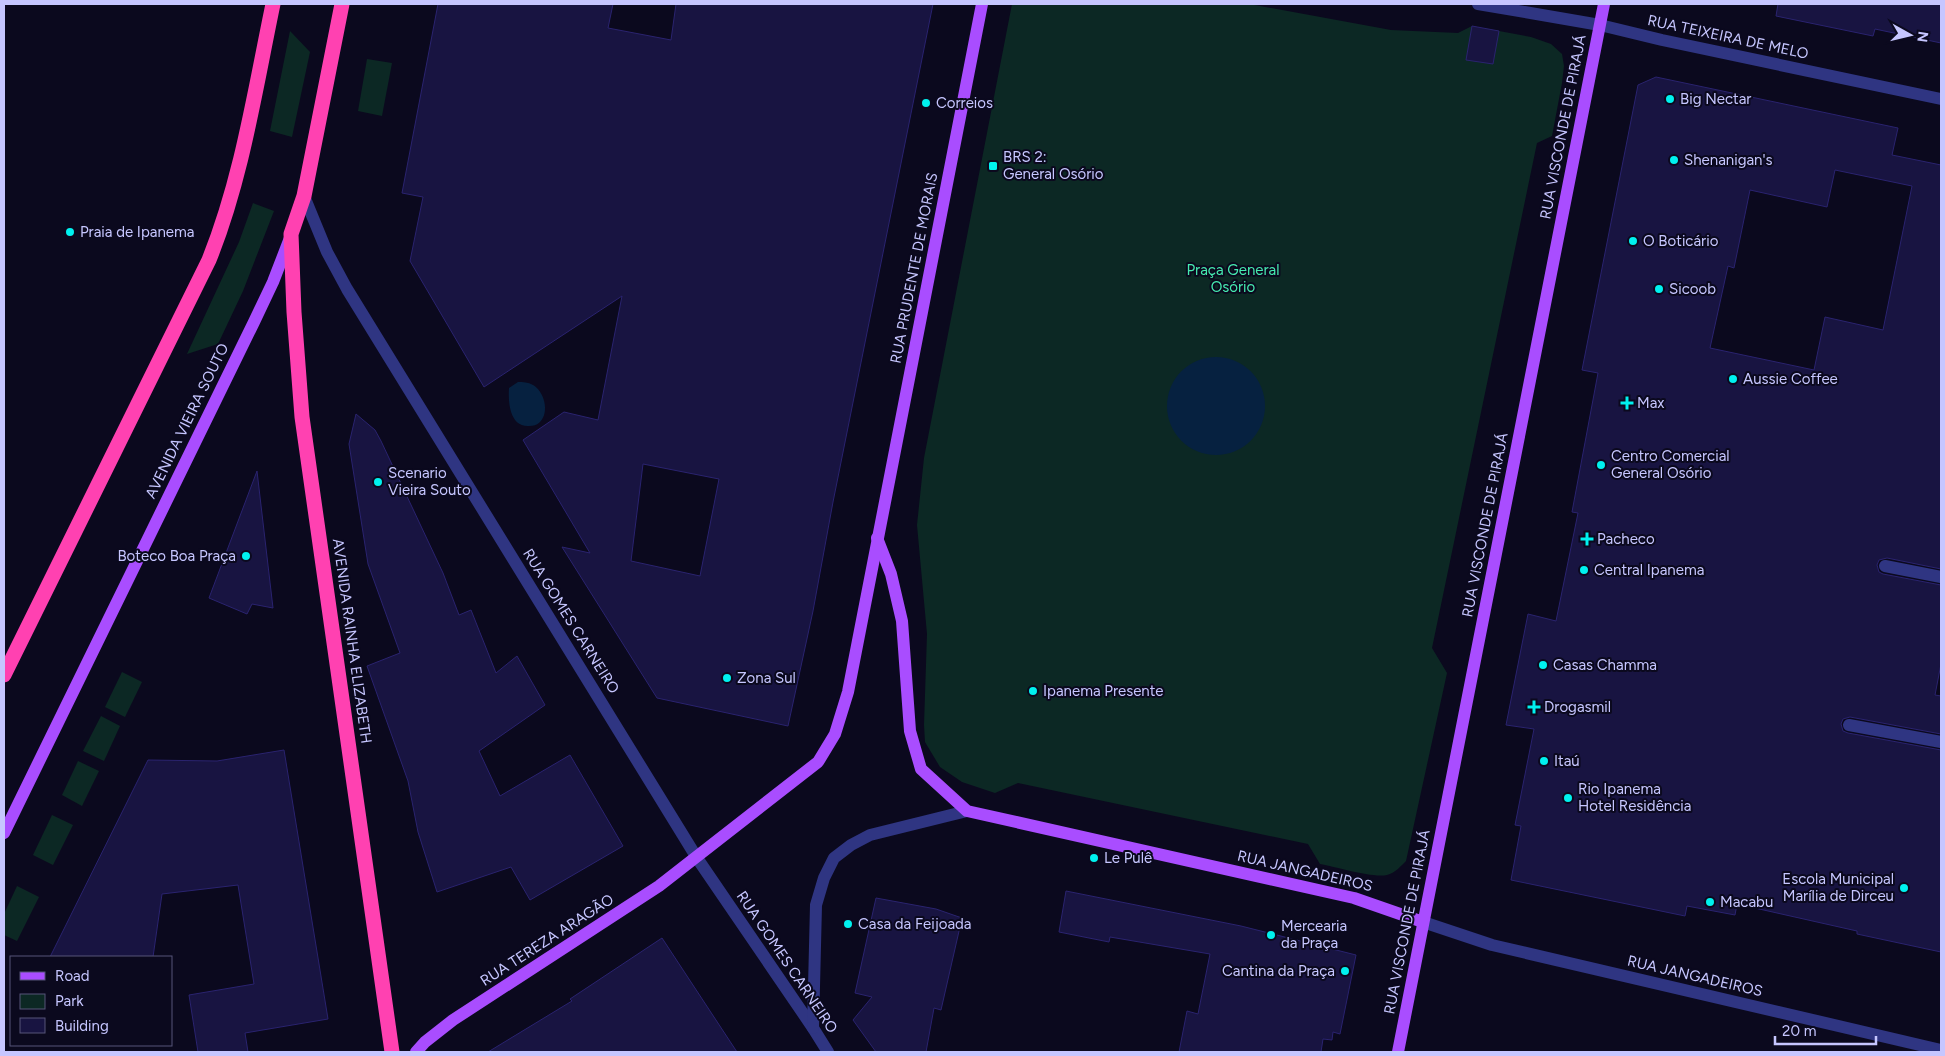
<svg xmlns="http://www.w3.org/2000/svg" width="1945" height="1056" viewBox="0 0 1945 1056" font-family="Figtree,sans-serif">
	<rect width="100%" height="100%" fill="#0b091e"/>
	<g fill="#0c2824">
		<path d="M1012,4H1249L1391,30L1458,33L1472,26L1531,37L1551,44L1562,54L1564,66L1562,83L1552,136L1537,143L1432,648L1447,673L1406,861C1401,866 1395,873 1387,875C1371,878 1337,867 1320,864L1308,844L1018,783L995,793L962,782L940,767L925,742L924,725L927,634L917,525L924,458Z"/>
		<path d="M290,31L310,52L292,137L270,131Z"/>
		<path d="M367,59L392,63L382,116L358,111Z"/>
		<path d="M253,203L274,211L243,291L218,344L187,354L239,242Z"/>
		<path d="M122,672L142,682L125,717L105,707Z"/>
		<path d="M101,716L120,726L104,761L83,751Z"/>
		<path d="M78,761L99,771L82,806L62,795Z"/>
		<path d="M52,815L73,825L53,865L33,855Z"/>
		<path d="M17,886L39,897L17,941L4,935V914Z"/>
	</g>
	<g fill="#062140">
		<circle cx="1216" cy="406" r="49"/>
		<path d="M518,382C523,382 528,382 533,385C544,391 550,412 540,422C537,425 533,426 529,426C510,427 508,403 509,388Z"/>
	</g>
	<g fill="#181441" stroke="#2a236f" fill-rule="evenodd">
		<path d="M438,4H613L608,28L671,40L676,4H933L833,502L813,611L788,726L657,698L562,547L590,553L523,440L564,412L598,420L622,296L484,387L410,261L423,197L402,193ZM643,464L719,479L700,576L631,561Z"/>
		<path d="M1778,4H1941V43L1875,29L1873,36L1776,16Z"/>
		<path d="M1472,26L1499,31L1493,64L1466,60Z"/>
		<path d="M1656,77L1898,128L1892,155L1941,165V569L1887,558L1879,560L1877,565L1879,572L1883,574L1941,585V664L1935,695L1941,696V734L1850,717L1843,719L1841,724L1843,731L1848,733L1941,750V952L1857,934V931L1737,904L1735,915L1687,906L1685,916L1511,880L1521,826L1515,825L1534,729L1506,725L1528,614L1556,621L1578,513L1572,512L1598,373L1582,370L1638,85ZM1835,170L1912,186L1883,330L1825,317L1814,370L1710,348L1728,266L1734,268L1750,190L1827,207Z"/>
		<path d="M356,414L375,430L381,441L443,573L459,615L471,610L496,673L517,656L545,705L479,751L500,796L570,755L623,846L530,900L511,867L437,892L418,832L408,781L367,666L400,653L368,564L349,444Z"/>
		<path d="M257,471L273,608L252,604L247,614L209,598Z"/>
		<path d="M284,750L328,1019L245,1033L248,1052H198L189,995L254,984L238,885L162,894L153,957H50L148,760L217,761Z"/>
		<path d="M1066,891L1241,926L1356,955L1340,1034L1333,1032L1332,1040L1323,1039L1321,1052H1179L1187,1011L1198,1014L1210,954L1110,937L1109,942L1059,932Z"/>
		<path d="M876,898L936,909L962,918L941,1010L934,1008L926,1052H876L853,1020L872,997L855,993Z"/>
		<path d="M662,938L737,1052H488L572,1001L570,999Z"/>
	</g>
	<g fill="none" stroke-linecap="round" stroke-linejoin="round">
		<g stroke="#2f3582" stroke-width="12">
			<path d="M1478,4L1600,25L1662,40L1941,99"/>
			<path d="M304,196L327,252L347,289L697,858L813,1028L828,1052"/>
			<path d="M1885,566L1941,577"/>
			<path d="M1849,725L1941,742"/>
			<path d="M1423,922L1492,945L1941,1050"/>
			<path d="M813,1028L816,905L824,878L834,858L851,845L870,835L967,811"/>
		</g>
		<g stroke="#a94dff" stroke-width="12">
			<path d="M877,538L891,574L902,621L910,731L921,769L967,811L1354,898L1423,922"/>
			<path d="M4,833L254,322L273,282L290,238"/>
			<path d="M416,1052L425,1042L453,1020L659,886L818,762L835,734L848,692L982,4"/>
			<path d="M1398,1052L1604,4"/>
		</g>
		<g stroke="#ff41b1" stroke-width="15">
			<path d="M342,4L304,196L291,234L294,312L302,417L392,1052"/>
			<path d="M4,675L209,260C242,178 255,90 273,4"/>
		</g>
	</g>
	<g fill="#00f1ef" stroke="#0b091e" stroke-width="2">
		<circle cx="1670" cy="99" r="5"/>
		<circle cx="926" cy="103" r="5"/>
		<circle cx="1674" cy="160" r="5"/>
		<rect x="988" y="161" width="10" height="10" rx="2.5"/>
		<circle cx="70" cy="232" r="5"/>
		<circle cx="1633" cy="241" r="5"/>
		<circle cx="1659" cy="289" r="5"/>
		<circle cx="1733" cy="379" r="5"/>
		<path d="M1624.5 395.5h5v5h5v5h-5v5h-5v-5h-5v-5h5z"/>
		<circle cx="1601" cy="465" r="5"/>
		<circle cx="378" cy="482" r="5"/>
		<path d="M1584.5 531.5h5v5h5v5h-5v5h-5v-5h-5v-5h5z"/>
		<circle cx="246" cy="556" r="5"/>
		<circle cx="1584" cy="570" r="5"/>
		<circle cx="1543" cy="665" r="5"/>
		<circle cx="727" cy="678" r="5"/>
		<circle cx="1033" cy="691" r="5"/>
		<path d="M1531.5 699.5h5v5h5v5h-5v5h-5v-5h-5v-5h5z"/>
		<circle cx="1544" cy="761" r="5"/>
		<circle cx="1568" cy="798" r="5"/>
		<circle cx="1094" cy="858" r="5"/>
		<circle cx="1904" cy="888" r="5"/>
		<circle cx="1710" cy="902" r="5"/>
		<circle cx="848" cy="924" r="5"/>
		<circle cx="1271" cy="935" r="5"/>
		<circle cx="1345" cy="971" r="5"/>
	</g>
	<g text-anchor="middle" stroke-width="4" stroke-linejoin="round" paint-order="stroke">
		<g font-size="15" fill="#c6c6ff" stroke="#0b091e">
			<text transform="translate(1728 37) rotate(12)" y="5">RUA TEIXEIRA DE MELO</text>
			<text transform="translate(1563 127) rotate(-79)" y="5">RUA VISCONDE DE PIRAJÁ</text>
			<text transform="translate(914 268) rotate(-79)" y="5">RUA PRUDENTE DE MORAIS</text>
			<text transform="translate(187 421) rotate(-64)" y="5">AVENIDA VIEIRA SOUTO</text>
			<text transform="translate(1485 525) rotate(-79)" y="5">RUA VISCONDE DE PIRAJÁ</text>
			<text transform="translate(571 621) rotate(58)" y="5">RUA GOMES CARNEIRO</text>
			<text transform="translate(352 641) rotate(82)" y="5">AVENIDA RAINHA ELIZABETH</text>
			<text transform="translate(1305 871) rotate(13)" y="5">RUA JANGADEIROS</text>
			<text transform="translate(1407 922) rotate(-79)" y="5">RUA VISCONDE DE PIRAJÁ</text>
			<text transform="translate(547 940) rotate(-33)" y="5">RUA TEREZA ARAGÃO</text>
			<text transform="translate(787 962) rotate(56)" y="5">RUA GOMES CARNEIRO</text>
			<text transform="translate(1695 976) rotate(13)" y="5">RUA JANGADEIROS</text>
		</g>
		<g font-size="15" fill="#c6c6ff" stroke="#0b091e" text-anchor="start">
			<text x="1680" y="104">Big Nectar</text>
			<text x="936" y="108">Correios</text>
			<text x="1003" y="162">BRS 2:<tspan x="1003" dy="17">General Osório</tspan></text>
			<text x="1684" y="165">Shenanigan's</text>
			<text x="80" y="237">Praia de Ipanema</text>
			<text x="1643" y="246">O Boticário</text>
			<text x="1669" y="294">Sicoob</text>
			<text x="1743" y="384">Aussie Coffee</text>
			<text x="1637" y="408">Max</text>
			<text x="1611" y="461">Centro Comercial<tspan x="1611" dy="17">General Osório</tspan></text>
			<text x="388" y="478">Scenario<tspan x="388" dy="17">Vieira Souto</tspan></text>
			<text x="1597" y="544">Pacheco</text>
			<text x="236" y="561" text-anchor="end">Boteco Boa Praça</text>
			<text x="1594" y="575">Central Ipanema</text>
			<text x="1553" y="670">Casas Chamma</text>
			<text x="737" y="683">Zona Sul</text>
			<text x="1043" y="696">Ipanema Presente</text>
			<text x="1544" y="712">Drogasmil</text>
			<text x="1554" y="766">Itaú</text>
			<text x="1578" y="794">Rio Ipanema<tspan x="1578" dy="17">Hotel Residência</tspan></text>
			<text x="1104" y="863">Le Pulê</text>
			<text x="1894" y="884" text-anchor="end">Escola Municipal<tspan x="1894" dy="17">Marília de Dirceu</tspan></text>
			<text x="1720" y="907">Macabu</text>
			<text x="858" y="929">Casa da Feijoada</text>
			<text x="1281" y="931">Mercearia<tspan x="1281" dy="17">da Praça</tspan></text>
			<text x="1335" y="976" text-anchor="end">Cantina da Praça</text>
		</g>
		<g font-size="15" fill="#46ebb0" stroke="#0b091e">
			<text x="1233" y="275">Praça General<tspan x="1233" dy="17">Osório</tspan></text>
		</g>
	</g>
	<rect width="1945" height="1056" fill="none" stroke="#c6c6ff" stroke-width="10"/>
	<rect x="10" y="956" width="162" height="90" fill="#0b091e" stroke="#565578"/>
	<rect x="20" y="972" width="25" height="8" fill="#a94dff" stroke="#565578"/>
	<text x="55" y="981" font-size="15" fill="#c6c6ff">Road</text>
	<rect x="20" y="994" width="25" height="15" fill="#0c2824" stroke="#565578"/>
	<text x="55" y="1006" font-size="15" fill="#c6c6ff">Park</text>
	<rect x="20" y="1018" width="25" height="15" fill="#181441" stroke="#565578"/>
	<text x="55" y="1031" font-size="15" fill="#c6c6ff">Building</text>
	<g transform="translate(1910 35) rotate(98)" stroke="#0b091e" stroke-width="4" paint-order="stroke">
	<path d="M0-4L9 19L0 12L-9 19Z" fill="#c6c6ff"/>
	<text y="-8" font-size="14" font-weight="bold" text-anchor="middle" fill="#c6c6ff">N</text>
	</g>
	<path d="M1775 1036v8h101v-8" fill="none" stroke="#c6c6ff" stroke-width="2.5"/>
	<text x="1782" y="1036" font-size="15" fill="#c6c6ff" stroke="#0b091e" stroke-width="4" paint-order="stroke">20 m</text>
</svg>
